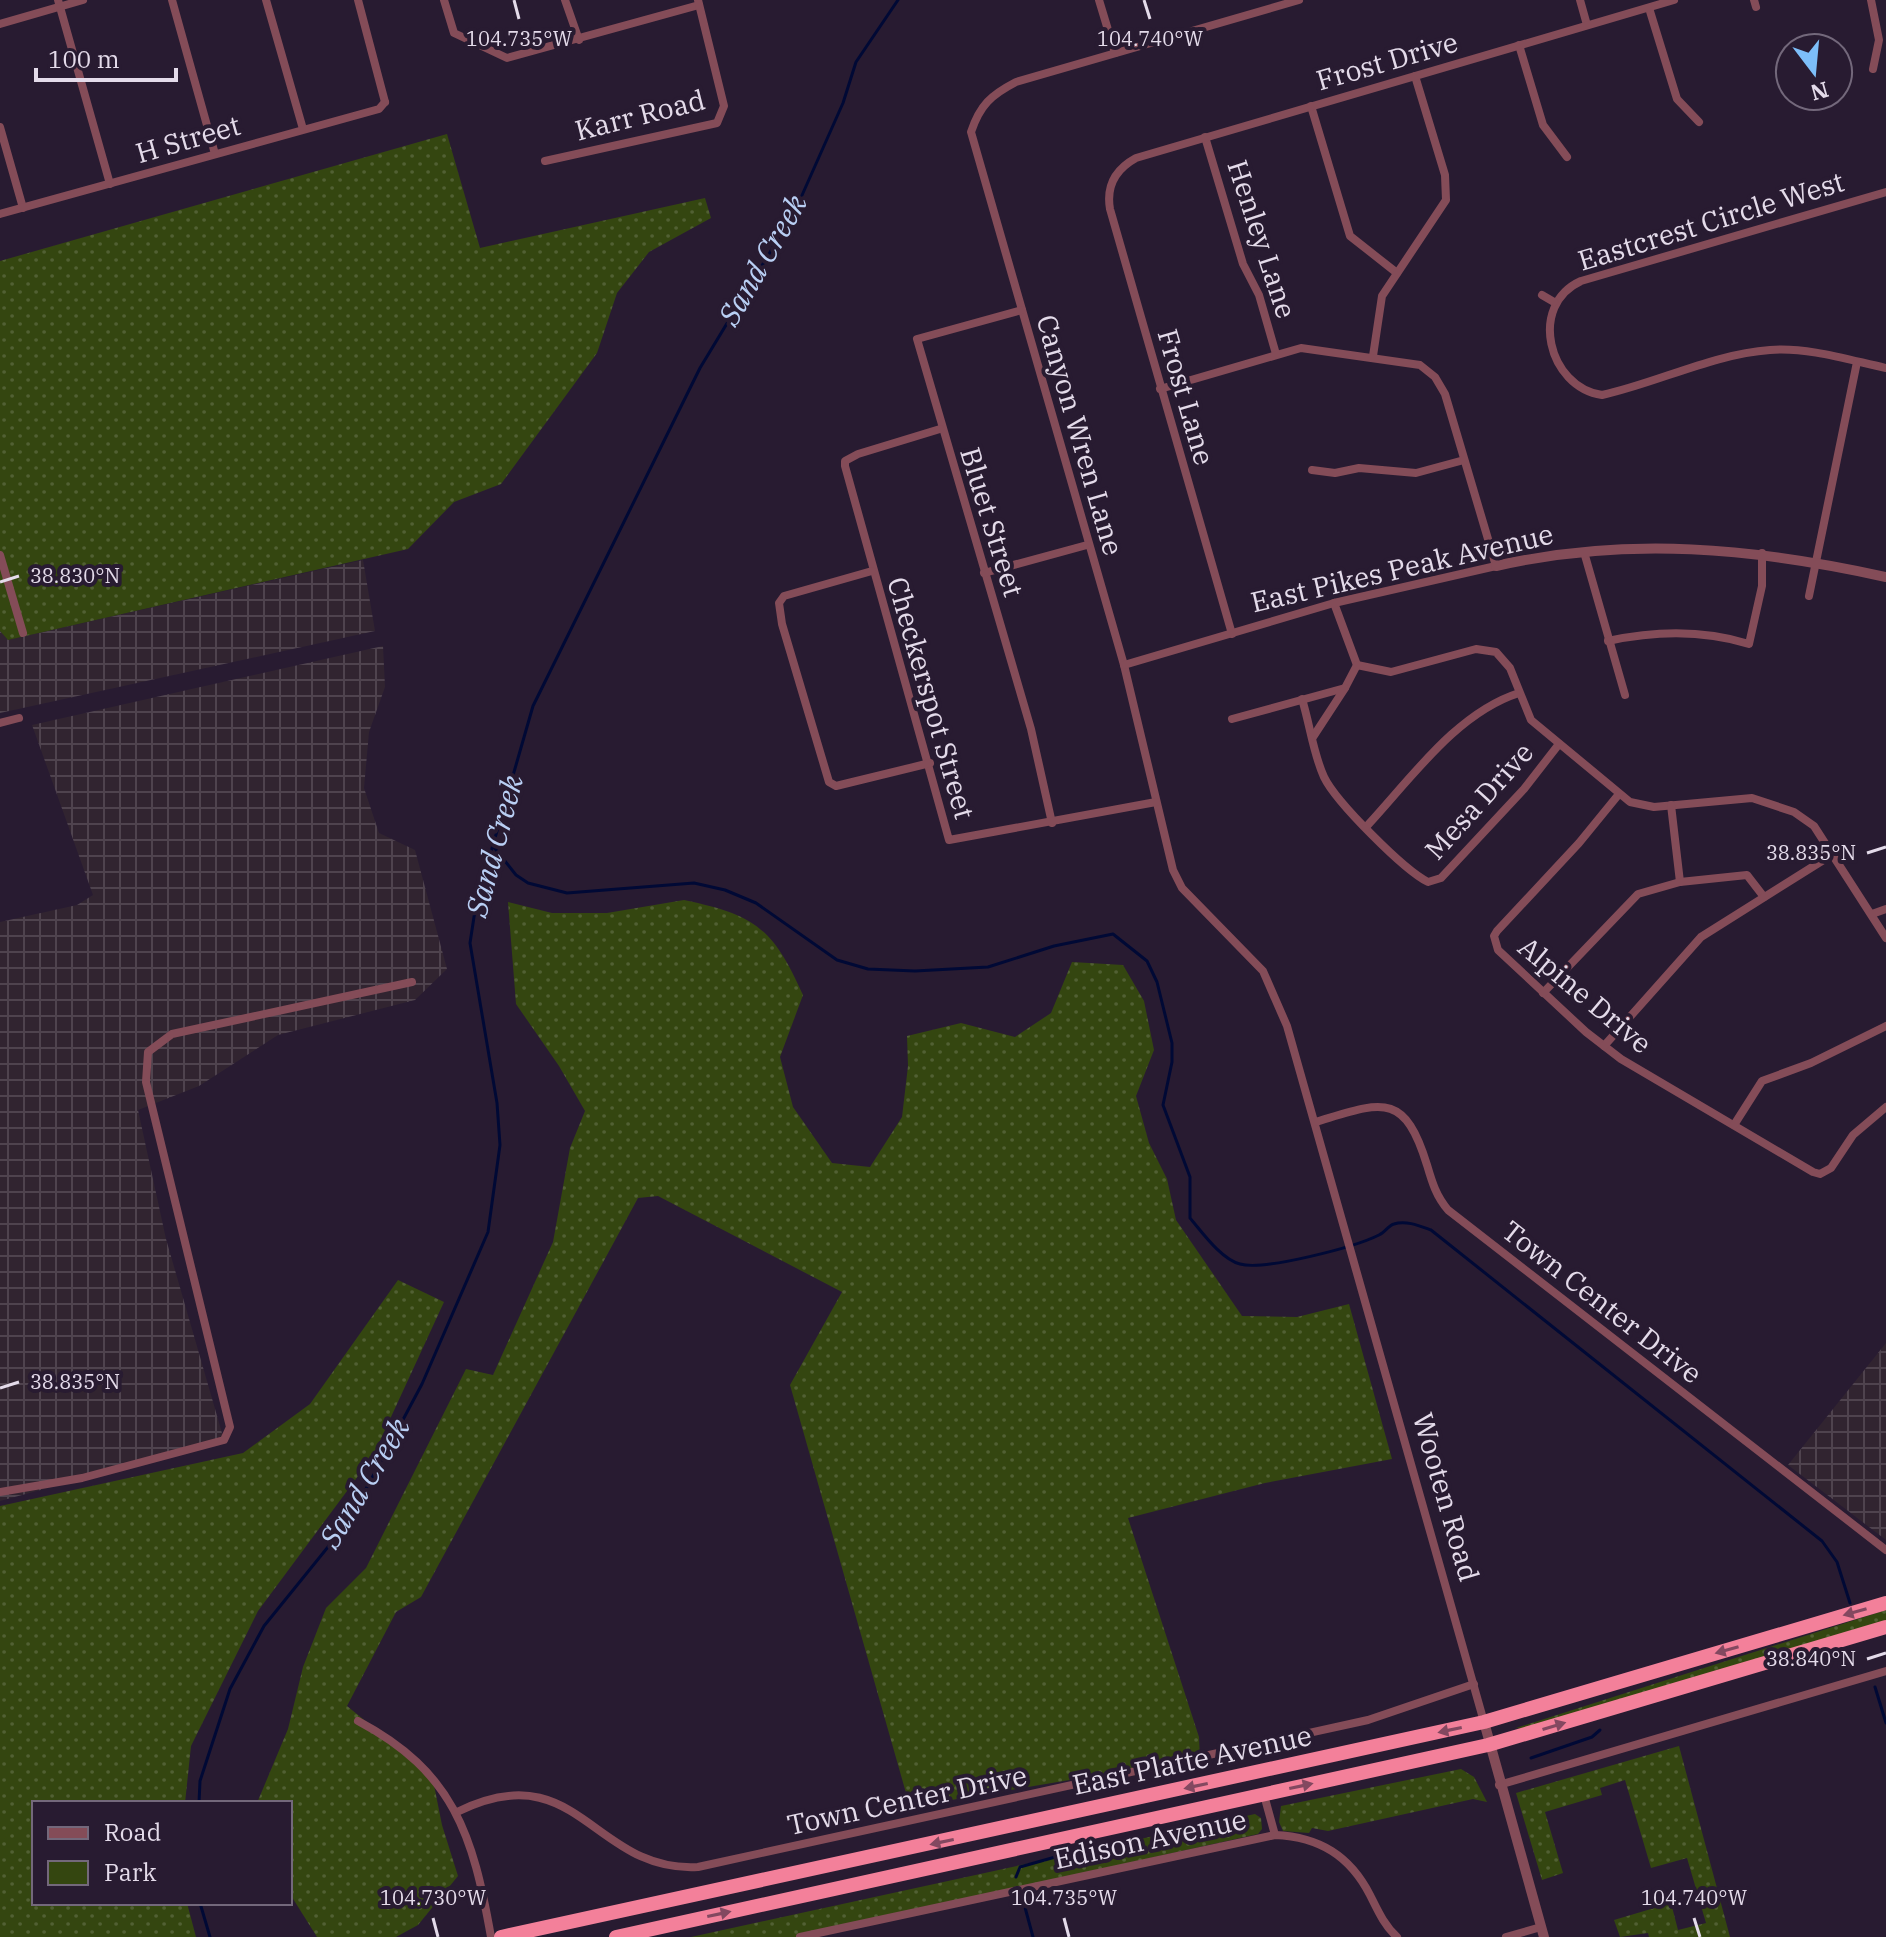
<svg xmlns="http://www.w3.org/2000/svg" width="1886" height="1937" viewBox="0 0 1886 1937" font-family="'IBM Plex Serif',serif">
	<defs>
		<pattern id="industrial-grid" width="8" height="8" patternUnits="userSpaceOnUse" patternTransform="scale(2)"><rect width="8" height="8" fill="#312430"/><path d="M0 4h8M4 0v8" fill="none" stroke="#4f434e"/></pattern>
		<pattern id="green-dots" width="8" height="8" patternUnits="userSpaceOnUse" patternTransform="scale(2)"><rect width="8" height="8" fill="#344610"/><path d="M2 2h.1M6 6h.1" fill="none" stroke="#516033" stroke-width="1.8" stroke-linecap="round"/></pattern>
	</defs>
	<rect width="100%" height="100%" fill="#281b31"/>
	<g fill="url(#industrial-grid)">
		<path d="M363,560L375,631L0,713V631L8,640Z"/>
		<path d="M383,646L385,687L369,732L364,788L379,833L415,850L447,969L415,1000L278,1035L199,1086L138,1110L166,1239L224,1440L0,1501V922L77,905L93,895L32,725Z"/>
		<path d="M1886,1343V1540L1788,1465Z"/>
	</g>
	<g fill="url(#green-dots)">
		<path d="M447,134L480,248L705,198L711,218L649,252L617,293L597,353L501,484L454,502L408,549L8,640L0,631V261Z"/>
		<path d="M684,900C755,915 773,928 803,995L780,1057L793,1107L832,1163L870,1167L902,1117L908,1066L907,1036L961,1023L1015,1037L1051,1013L1072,962L1123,965L1144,1001L1154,1050L1136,1096L1149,1143L1167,1179L1176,1220L1242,1316L1297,1317L1349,1304L1392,1459L1265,1483L1128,1518L1199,1737L1200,1758L910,1807L790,1385L842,1292L658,1196L638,1198L421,1597L396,1612L347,1706L432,1775L442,1825L458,1876L418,1925L396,1937H317L290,1894V1803H257L288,1729L303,1667L326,1608L366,1568L466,1369L493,1375L553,1242L570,1148L585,1111L559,1066L516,1004L508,902L552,913H607Z"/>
		<path d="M398,1280L444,1302L373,1456L258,1611L191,1746L185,1803H34V1903H187L196,1937H0V1506L243,1453L310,1404Z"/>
		<path d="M1886,1610V1623L1524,1729L1516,1728Z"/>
		<path d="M1679,1746L1730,1937H1649L1648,1933L1620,1937L1614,1920L1671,1903L1678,1930L1706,1923L1687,1858L1651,1868L1625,1780L1600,1788L1602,1795L1545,1812L1563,1873L1542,1880L1516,1793Z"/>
		<path d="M1461,1769L1474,1777L1487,1802L1473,1799L1328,1831L1312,1828L1309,1833L1283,1831L1279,1822L1281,1806Z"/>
		<path d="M1255,1814L1261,1818L1262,1829L1258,1834L796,1937H691Z"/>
	</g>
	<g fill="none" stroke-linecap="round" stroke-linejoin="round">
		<g stroke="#000935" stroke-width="3">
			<path d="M493,846L516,875L528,883L567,893L694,883L725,890L756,903L837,960L868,969L915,971L988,967L1054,946L1113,934L1147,961L1157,982L1172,1043V1062L1163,1105L1190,1177V1218C1202,1232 1221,1259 1240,1264C1264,1271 1355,1247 1379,1235C1385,1232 1389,1225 1394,1224C1406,1220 1420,1226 1431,1230L1822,1541L1837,1562L1850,1603"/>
			<path d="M1875,1687L1886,1723"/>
			<path d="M1531,1758L1592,1737L1600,1730"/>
			<path d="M199,1803L200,1781L230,1689L264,1626L349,1521L422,1384L488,1232L500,1145L497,1103L470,943L476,904L533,706L700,368L795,211L843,103L856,62L898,0"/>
			<path d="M1016,1877L1020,1867L1080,1850"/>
			<path d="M1023,1900L1033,1937"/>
			<path d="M200,1903L210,1937"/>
		</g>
		<g stroke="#844c58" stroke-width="8">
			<path d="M58,0L110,184"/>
			<path d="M172,0L215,154"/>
			<path d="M266,0L303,129"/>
			<path d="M358,0L385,102"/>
			<path d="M444,0L454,33L507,58L699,5"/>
			<path d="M565,0L579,40"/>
			<path d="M1099,0L1115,53"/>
			<path d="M1299,0L1016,82C991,95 980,105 971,132L1124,665L1173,870L1182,888L1263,971L1287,1026L1484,1722"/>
			<path d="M1580,0L1587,25"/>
			<path d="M1754,0L1756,7"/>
			<path d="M1871,0L1879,40L1873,69"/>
			<path d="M1649,8L1677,99L1699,122"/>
			<path d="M0,24L83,0"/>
			<path d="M1519,45L1543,125L1567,157"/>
			<path d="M1311,106L1350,236L1397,273"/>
			<path d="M0,127L23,208"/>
			<path d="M1205,137L1243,264L1259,295L1276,354"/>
			<path d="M545,161L717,123L724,106L698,0"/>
			<path d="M1886,192L1581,281C1528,305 1548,387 1602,395C1657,383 1713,354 1770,350C1808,347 1849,360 1886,368"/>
			<path d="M0,214L379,109L385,102"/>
			<path d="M1542,295L1554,302"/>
			<path d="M1022,310L917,339L1031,729L1052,823"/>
			<path d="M1373,356L1382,296L1446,200L1445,175L1415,76"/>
			<path d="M940,429L858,454L845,461V466L949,840L1156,802"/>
			<path d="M1312,470L1335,473L1359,468L1416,473L1464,460"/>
			<path d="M1584,552L1625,695"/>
			<path d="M0,555L23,633"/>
			<path d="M872,571L784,596L779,603L782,624L829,782L836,786L930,763"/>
			<path d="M984,573L1087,545"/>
			<path d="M1809,596L1857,362"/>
			<path d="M1334,603L1357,665"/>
			<path d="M1232,634L1110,209C1106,186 1116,169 1136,158L1674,0"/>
			<path d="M1608,641C1654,631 1704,630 1749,644L1762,586V553"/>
			<path d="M1124,665L1334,603L1496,566L1445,394L1435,377L1420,365L1301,348L1160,389"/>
			<path d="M1302,699C1310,725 1313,753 1324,777C1336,802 1404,870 1428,882L1441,878L1524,789L1559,744"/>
			<path d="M1232,719L1345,688L1357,665L1391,672L1476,649L1496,652L1510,668L1531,720L1630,802L1654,807L1752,798L1794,812L1814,826L1886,938"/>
			<path d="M0,723L19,718"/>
			<path d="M1313,737L1345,688"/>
			<path d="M1619,794L1579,843L1497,931L1494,936L1498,950L1586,1032L1621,1059L1813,1172L1820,1174L1831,1168L1853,1135L1886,1107"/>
			<path d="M1671,805L1680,882"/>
			<path d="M1366,827C1410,780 1456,713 1519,693"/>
			<path d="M1872,914L1886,909"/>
			<path d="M1543,993L1638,894L1680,882L1747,875L1764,897"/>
			<path d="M1604,1046L1701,937L1833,854"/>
			<path d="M1315,1122C1380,1103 1404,1089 1427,1165C1432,1182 1436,1196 1448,1210L1886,1550"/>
			<path d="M1734,1125L1762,1081L1811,1063L1886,1026"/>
			<path d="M0,1492L82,1478L224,1440L230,1427L146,1082L148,1052L172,1034L412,982"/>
			<path d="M358,1721C454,1772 473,1835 491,1937"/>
			<path d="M1499,1785L1886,1671"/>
			<path d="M1264,1795L1275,1835"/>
			<path d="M457,1812C578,1752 593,1873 698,1867L1368,1720L1474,1684"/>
			<path d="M800,1937L1275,1835C1320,1837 1350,1856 1370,1895C1378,1911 1384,1925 1397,1937"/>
			<path d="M1506,1937L1541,1927"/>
		</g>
		<g stroke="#844c58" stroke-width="10">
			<path d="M1496,566C1628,536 1755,548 1886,577"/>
			<path d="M1484,1722L1544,1937"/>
		</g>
		<g stroke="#f3809a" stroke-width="14">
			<path d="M501,1937L1484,1722L1886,1603"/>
			<path d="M616,1937L1488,1745L1886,1627"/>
		</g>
	</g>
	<defs><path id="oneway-solid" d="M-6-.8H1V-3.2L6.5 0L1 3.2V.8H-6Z" transform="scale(2)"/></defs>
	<g fill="#834860">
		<use href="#oneway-solid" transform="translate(1855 1612) rotate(164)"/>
		<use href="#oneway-solid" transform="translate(1727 1650) rotate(164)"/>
		<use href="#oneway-solid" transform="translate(1554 1726) rotate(-17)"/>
		<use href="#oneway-solid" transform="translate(1450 1730) rotate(168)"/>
		<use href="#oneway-solid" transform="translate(1196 1786) rotate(168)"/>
		<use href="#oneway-solid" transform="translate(1301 1786) rotate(-12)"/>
		<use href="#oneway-solid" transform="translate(942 1842) rotate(168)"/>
		<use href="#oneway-solid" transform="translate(719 1914) rotate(-12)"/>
	</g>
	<path fill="none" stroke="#e4dbea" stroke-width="3" d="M514,0L519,19M1144,0L1150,19M0,582L19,576M1867,853L1886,847M0,1388L19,1382M1867,1659L1886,1653M433,1918L438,1937M1064,1918L1069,1937M1694,1918L1700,1937"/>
	<g text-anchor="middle" stroke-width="8" stroke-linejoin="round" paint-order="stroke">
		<g font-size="28" fill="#e4dbea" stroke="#281b31">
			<text transform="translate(1387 61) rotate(-16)" y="10">Frost Drive</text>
			<text transform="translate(640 115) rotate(-14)" y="10">Karr Road</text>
			<text transform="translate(188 139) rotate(-16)" y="10">H Street</text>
			<text transform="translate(1711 221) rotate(-17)" y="10">Eastcrest Circle West</text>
			<text transform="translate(1262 239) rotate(72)" y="10">Henley Lane</text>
			<text transform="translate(1186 397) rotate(74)" y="10">Frost Lane</text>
			<text transform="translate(1080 435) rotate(74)" y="10">Canyon Wren Lane</text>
			<text transform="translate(992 522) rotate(73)" y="10">Bluet Street</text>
			<text transform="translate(1402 568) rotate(-13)" y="10">East Pikes Peak Avenue</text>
			<text transform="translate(931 698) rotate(74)" y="10">Checkerspot Street</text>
			<text transform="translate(1479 801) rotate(-48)" y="10">Mesa Drive</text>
			<text transform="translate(1585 995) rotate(40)" y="10">Alpine Drive</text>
			<text transform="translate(1602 1302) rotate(38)" y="10">Town Center Drive</text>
			<text transform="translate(1446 1497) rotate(74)" y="10">Wooten Road</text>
			<text transform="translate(1192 1760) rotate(-12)" y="10">East Platte Avenue</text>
			<text transform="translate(907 1800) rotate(-12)" y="10">Town Center Drive</text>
			<text transform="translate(1150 1839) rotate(-12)" y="10">Edison Avenue</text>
		</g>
		<g font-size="30" font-style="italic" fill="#b9cff4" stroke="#281b31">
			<text transform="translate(763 260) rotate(-60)" y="10">Sand Creek</text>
			<text transform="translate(495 846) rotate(-75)" y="10">Sand Creek</text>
			<text transform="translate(365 1483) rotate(-59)" y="10">Sand Creek</text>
		</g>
	</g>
	<g font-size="20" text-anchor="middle" fill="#e4dbea" stroke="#281b31" stroke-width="8" stroke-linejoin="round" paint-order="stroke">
		<text x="519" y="46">104.735°W</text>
		<text x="1150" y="46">104.740°W</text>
		<text x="75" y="583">38.830°N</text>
		<text x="1811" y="860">38.835°N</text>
		<text x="75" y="1389">38.835°N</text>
		<text x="1811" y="1666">38.840°N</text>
		<text x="433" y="1905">104.730°W</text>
		<text x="1064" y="1905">104.735°W</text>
		<text x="1694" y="1905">104.740°W</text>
	</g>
	<rect x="32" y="1801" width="260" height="104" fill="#281b31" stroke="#73687b" stroke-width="2"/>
	<rect x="48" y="1827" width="40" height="12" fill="#844c58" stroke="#73687b" stroke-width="2"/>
	<text x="104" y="1841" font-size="24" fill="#e4dbea">Road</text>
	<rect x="48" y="1861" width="40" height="24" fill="#344610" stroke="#73687b" stroke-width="2"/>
	<text x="104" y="1881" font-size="24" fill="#e4dbea">Park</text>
	<g transform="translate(1814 72) rotate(164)"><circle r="38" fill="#281b31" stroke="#73687b" stroke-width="2"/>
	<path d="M0-6L14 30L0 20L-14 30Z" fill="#7dbef9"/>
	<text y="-12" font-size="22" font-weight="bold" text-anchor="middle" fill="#e4dbea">N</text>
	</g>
	<path d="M36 68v12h140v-12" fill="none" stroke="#e4dbea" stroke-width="4"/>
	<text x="48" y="68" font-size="24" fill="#e4dbea" stroke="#281b31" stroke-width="6" paint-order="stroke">100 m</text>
</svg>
